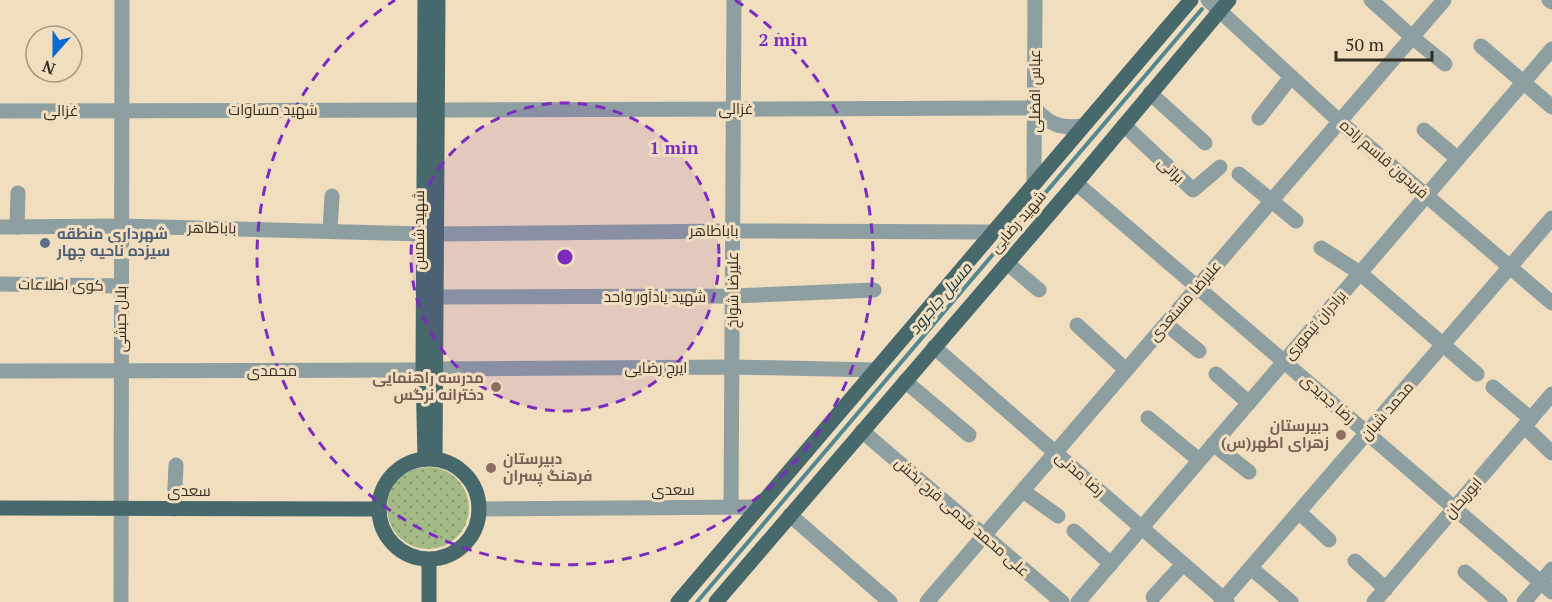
<svg xmlns="http://www.w3.org/2000/svg" width="1552" height="602" viewBox="0 0 1552 602" font-family="'PT Serif',Cairo,serif">
	<defs>
		<pattern id="grass-dots" width="8" height="8" patternUnits="userSpaceOnUse" patternTransform="scale(1.5)"><rect width="8" height="8" fill="#a4bb88"/><path d="M2 2h.1M6 6h.1" fill="none" stroke="#86986f" stroke-width="1.8" stroke-linecap="round"/></pattern>
	</defs>
	<rect width="100%" height="100%" fill="#f1debe"/>
	<circle fill="url(#grass-dots)" cx="428" cy="508" r="41"/>
	<g fill="none" stroke-linecap="round" stroke-linejoin="round">
		<path stroke="#538893" stroke-width="4" d="M697,602L1202,9"/>
		<g stroke="#8d9fa1" stroke-width="15">
			<path d="M1208,0L1339,121L1552,303"/>
			<path d="M1371,0L1412,37L1445,64"/>
			<path d="M1549,0L1552,2"/>
			<path d="M1481,46L1552,107"/>
			<path d="M1150,93L1205,143"/>
			<path d="M438,110L1035,108C1048,124 1061,129 1082,126"/>
			<path d="M0,111L424,110"/>
			<path d="M1259,118L1291,77"/>
			<path d="M1124,125L1193,190L1220,167"/>
			<path d="M1424,130L1458,159"/>
			<path d="M1239,174L1296,221"/>
			<path d="M1034,181L1035,0"/>
			<path d="M1076,183L1552,592"/>
			<path d="M0,227L121,226L423,234"/>
			<path d="M17,227L18,193"/>
			<path d="M330,230L332,196"/>
			<path d="M436,234L734,231L991,232"/>
			<path d="M1321,248L1360,273L1477,374"/>
			<path d="M1007,263L1039,290"/>
			<path d="M0,284L121,286"/>
			<path d="M437,297L732,296L874,290"/>
			<path d="M1166,324L1199,351"/>
			<path d="M1077,325L1126,370"/>
			<path d="M934,347L1227,602"/>
			<path d="M437,369L733,367L875,370"/>
			<path d="M0,371L423,370"/>
			<path d="M1216,374L1249,403"/>
			<path d="M905,381L969,435"/>
			<path d="M1493,387L1531,419"/>
			<path d="M1148,418L1199,460"/>
			<path d="M1525,427L1552,453"/>
			<path d="M862,431L1062,602"/>
			<path d="M1213,444L1249,472"/>
			<path d="M1023,491L1058,516"/>
			<path d="M731,507L734,0"/>
			<path d="M174,509L176,465"/>
			<path d="M479,509L759,507"/>
			<path d="M1299,512L1329,540"/>
			<path d="M790,515L890,602"/>
			<path d="M1074,531L1111,564"/>
			<path d="M1355,561L1386,589"/>
			<path d="M1251,568L1291,602"/>
			<path d="M1465,572L1500,602"/>
			<path d="M1153,597L1183,564"/>
			<path d="M121,602L122,0"/>
			<path d="M927,602L1444,0"/>
			<path d="M1078,602L1552,49"/>
			<path d="M1221,602L1552,218"/>
			<path d="M1374,602L1552,394"/>
			<path d="M1524,602L1552,569"/>
		</g>
		<g stroke="#47696c" stroke-width="15">
			<circle cx="429" cy="509" r="50"/>
			<path d="M425,459L423,370L425,0"/>
			<path d="M435,459L438,0"/>
			<path d="M0,508L378,509"/>
			<path d="M429,602V560"/>
			<path d="M678,602L1191,0"/>
			<path d="M716,602L1076,183L1229,0"/>
		</g>
	</g>
	<circle cx="565" cy="257" r="154" fill="#7b2cbf" fill-opacity=".12"/>
	<g fill="none" stroke="#7b2cbf" stroke-width="3" stroke-dasharray="10 8">
		<circle cx="565" cy="257" r="154"/>
		<path d="M735 0A308 308 0 1 1 395 0"/>
	</g>
	<circle fill="#5c6f8a" stroke="#f1debe" stroke-width="2" cx="45" cy="243" r="6"/>
	<g fill="#8d6e63" stroke="#f1debe" stroke-width="2">
		<circle cx="496" cy="387" r="6"/>
		<circle cx="1341" cy="435" r="6"/>
		<circle cx="491" cy="468" r="6"/>
	</g>
	<g text-anchor="middle" stroke-width="6" stroke-linejoin="round" paint-order="stroke">
		<g font-size="15" fill="#332c20" stroke="#f1debe">
			<text transform="translate(1035 91) rotate(-90)" y="5">عباس افضلی</text>
			<text x="736" y="114">غزالی</text>
			<text x="273" y="115">شهید مساوات</text>
			<text x="61" y="116">غزالی</text>
			<text transform="translate(1384 159) rotate(41)" y="5">فریدون قاسم زاده</text>
			<text transform="translate(1171 170) rotate(43)" y="5">براتی</text>
			<text transform="translate(1018 222) rotate(-49)" y="5">شهید رضایی</text>
			<text transform="translate(212 228) rotate(1)" y="5">باباطاهر</text>
			<text transform="translate(419 230) rotate(-90)" y="5">شهید شمس</text>
			<text x="714" y="236">باباطاهر</text>
			<text transform="translate(61 285) rotate(1)" y="5">کوی اطلاعات</text>
			<text transform="translate(733 290) rotate(-90)" y="5">علیرضا شواخ</text>
			<text x="655" y="302">شهید یادآور واحد</text>
			<text transform="translate(1185 301) rotate(-49)" y="5">علیرضا مستعدی</text>
			<text transform="translate(121 319) rotate(-90)" y="5">بلال حبشی</text>
			<text transform="translate(1315 325) rotate(-49)" y="5">برادران تیموری</text>
			<text x="656" y="373">ایرج رضایی</text>
			<text x="272" y="376">محمدی</text>
			<text transform="translate(1328 399) rotate(41)" y="5">رضا جدیدی</text>
			<text transform="translate(1387 411) rotate(-49)" y="5">محمد شبان</text>
			<text transform="translate(1080 474) rotate(41)" y="5">رضا مدنی</text>
			<text x="673" y="495">سعدی</text>
			<text x="189" y="496">سعدی</text>
			<text transform="translate(1463 498) rotate(-49)" y="5">ابوریحان</text>
			<text transform="translate(962 517) rotate(41)" y="5">علی محمد قدمی فرح بخش</text>
		</g>
		<g font-size="15" font-weight="bold" fill="#4e5e75" stroke="#f1debe" text-anchor="start">
			<text x="57" y="239">شهرداری منطقه<tspan x="57" dy="17">سیزده ناحیه چهار</tspan></text>
		</g>
		<g font-size="15" font-weight="bold" fill="#785e54" stroke="#f1debe" text-anchor="end">
			<text x="484" y="383">مدرسه راهنمایی<tspan x="484" dy="17">دخترانه نرگس</tspan></text>
			<text x="1329" y="431">دبیرستان<tspan x="1329" dy="17">زهرای اطهر(س)</tspan></text>
			<text x="503" y="464" text-anchor="start">دبیرستان<tspan x="503" dy="17">فرهنگ پسران</tspan></text>
		</g>
		<g font-size="16" font-style="italic" fill="#113740" stroke="#f1debe">
			<text transform="translate(940 298) rotate(-50)" y="6">مسیل جاجرود</text>
		</g>
	</g>
	<circle cx="565" cy="257" r="9" fill="#7b2cbf" stroke="#f1debe" stroke-width="3"/>
	<g font-size="18" text-anchor="middle" font-weight="bold" fill="#7b2cbf" stroke="#f1debe" stroke-width="6" stroke-linejoin="round" paint-order="stroke">
		<text x="783" y="46">2 min</text>
		<text x="674" y="154">1 min</text>
	</g>
	<g transform="translate(54 54) rotate(201)"><circle r="28" fill="#f1debe" stroke="#a5977f" stroke-width="1.5"/>
	<path d="M0-4.5L10 22L0 15L-10 22Z" fill="#0b6ad3"/>
	<text y="-9" font-size="16" font-weight="bold" text-anchor="middle" fill="#332c20">N</text>
	</g>
	<path d="M1336 51v9h96v-9" fill="none" stroke="#332c20" stroke-width="3"/>
	<text x="1345" y="51" font-size="18" fill="#332c20" stroke="#f1debe" stroke-width="4.5" paint-order="stroke">50 m</text>
</svg>
